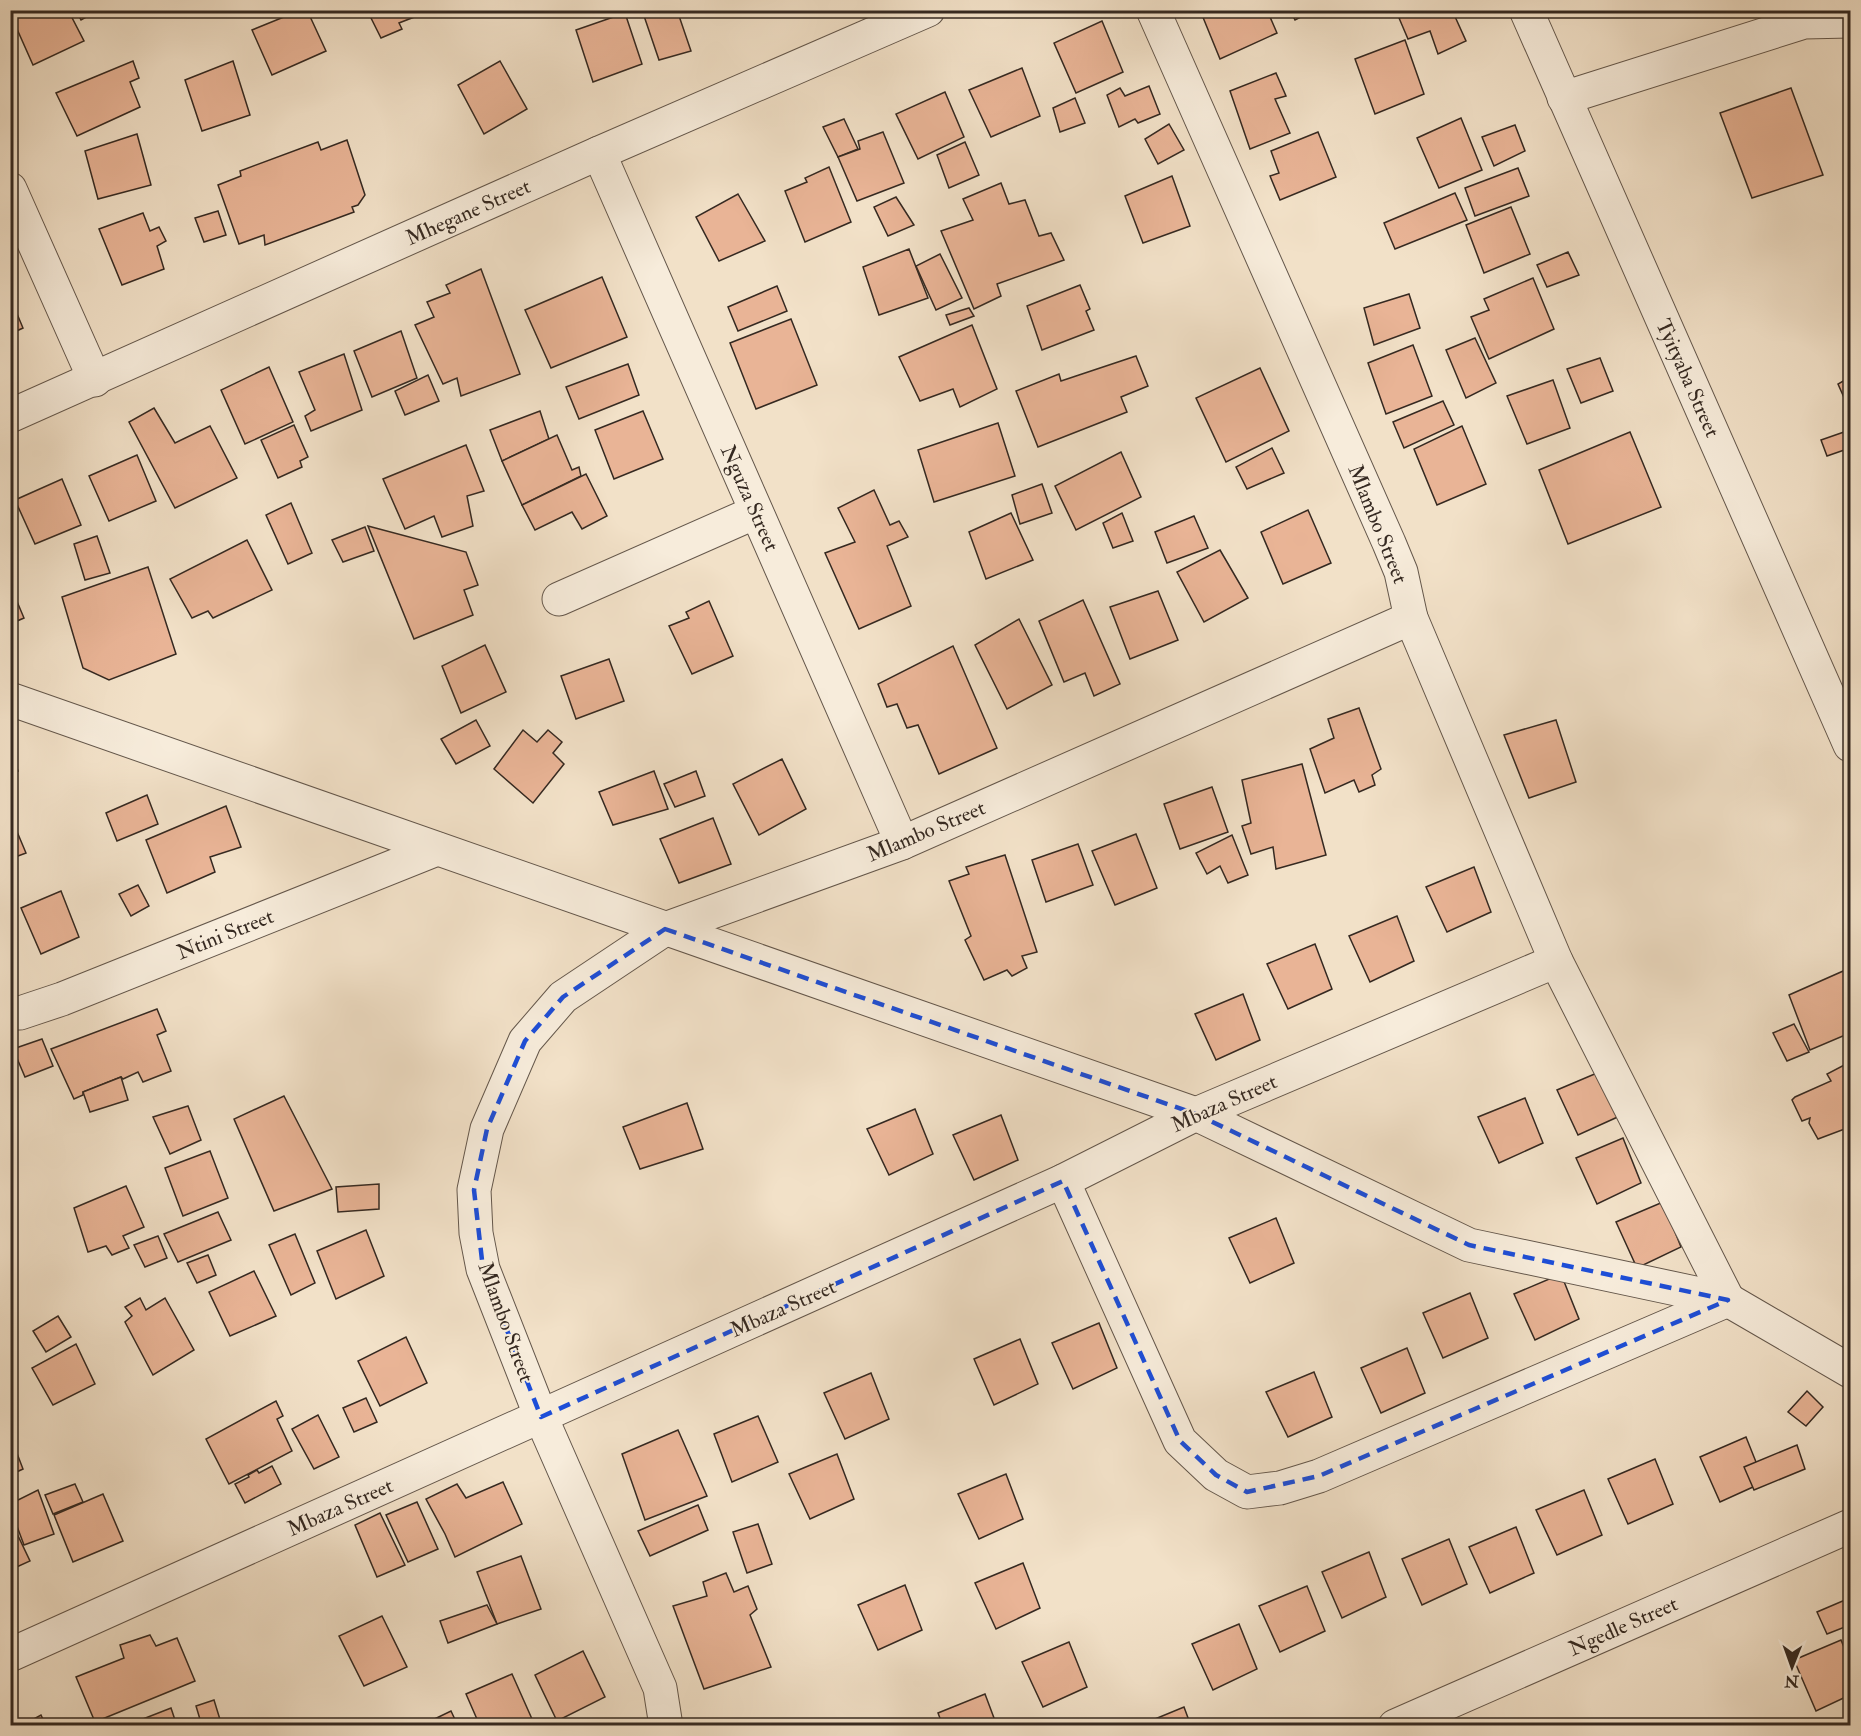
<svg xmlns="http://www.w3.org/2000/svg" width="1861" height="1736" viewBox="0 0 1861 1736" font-family="'IM FELL Double Pica',serif">
	<rect width="100%" height="100%" fill="#f2e1c8"/>
	<filter id="stains"><feTurbulence type="fractalNoise" baseFrequency=".00333" numOctaves="4"/><feColorMatrix values="0 0 0 0 .2 0 0 0 0 .09 0 0 0 0 .02 0 0 0 .5 -.17"/></filter>
	<radialGradient id="worn" r=".72"><stop offset=".6" stop-color="#630" stop-opacity="0"/><stop offset="1" stop-color="#630" stop-opacity=".3"/></radialGradient>
	<g fill="#e9b496" stroke="#352921" stroke-width="1.5">
		<path d="M34,10H68L84,41L33,65L13,20Z"/>
		<path d="M76,10H99L81,20Z"/>
		<path d="M301,10H307L326,51L272,75L252,30Z"/>
		<path d="M367,10H420L422,14L399,23L402,29L381,38Z"/>
		<path d="M642,10H677L691,51L659,60Z"/>
		<path d="M1200,10H1267L1277,33L1220,59Z"/>
		<path d="M1290,10H1314L1295,20Z"/>
		<path d="M1417,10H1452L1466,41L1438,54L1430,31L1408,39L1399,18Z"/>
		<path d="M625,13L642,64L593,82L576,30Z"/>
		<path d="M1102,21L1123,72L1076,93L1054,43Z"/>
		<path d="M1405,40L1424,94L1375,114L1355,59Z"/>
		<path d="M133,61L139,78L130,82L140,107L77,136L56,93Z"/>
		<path d="M233,61L250,115L202,131L185,80Z"/>
		<path d="M500,61L527,109L484,134L458,85Z"/>
		<path d="M1022,68L1040,116L991,137L969,90Z"/>
		<path d="M1276,73L1286,96L1275,99L1290,133L1250,149L1230,91Z"/>
		<path d="M1149,86L1160,114L1138,123L1135,119L1119,127L1107,95L1120,88L1125,96Z"/>
		<path d="M1791,88L1823,175L1752,198L1720,113Z"/>
		<path d="M945,92L964,137L918,159L896,114Z"/>
		<path d="M1075,98L1085,123L1060,132L1053,108Z"/>
		<path d="M1461,118L1482,170L1439,188L1417,138Z"/>
		<path d="M844,119L858,149L838,157L823,127Z"/>
		<path d="M1169,124L1184,150L1158,164L1145,139Z"/>
		<path d="M1515,125L1525,151L1494,166L1482,137Z"/>
		<path d="M883,132L904,183L857,201L838,157L860,149L858,141Z"/>
		<path d="M1318,132L1336,177L1280,200L1270,176L1279,173L1271,151Z"/>
		<path d="M137,134L151,185L98,199L85,151Z"/>
		<path d="M347,140L365,195L358,205L352,207L354,212L265,245L264,235L239,244L218,185L241,176L240,171L318,142L321,150Z"/>
		<path d="M965,142L979,175L949,188L937,155Z"/>
		<path d="M829,167L851,222L805,242L785,191L807,182L805,178Z"/>
		<path d="M1518,168L1529,196L1475,216L1465,188Z"/>
		<path d="M1172,176L1190,226L1143,243L1125,196Z"/>
		<path d="M1001,183L1009,204L1025,200L1039,236L1051,233L1064,260L997,284L1001,296L974,309L941,231L973,220L963,199Z"/>
		<path d="M1455,193L1467,220L1395,249L1384,223Z"/>
		<path d="M738,194L765,241L719,261L696,217Z"/>
		<path d="M896,197L914,225L888,236L874,207Z"/>
		<path d="M1511,207L1530,254L1484,273L1466,225Z"/>
		<path d="M218,211L226,235L204,242L195,218Z"/>
		<path d="M143,213L150,231L159,227L166,241L157,246L164,269L122,285L99,229Z"/>
		<path d="M909,249L928,298L879,315L863,267Z"/>
		<path d="M1568,252L1579,275L1547,287L1537,265Z"/>
		<path d="M940,254L962,298L936,310L916,266Z"/>
		<path d="M481,269L520,374L461,396L457,378L443,384L415,325L434,317L427,302L450,293L446,285Z"/>
		<path d="M602,277L627,337L551,368L525,310Z"/>
		<path d="M1533,278L1554,329L1489,359L1471,317L1489,310L1484,299Z"/>
		<path d="M1080,285L1090,309L1086,311L1094,330L1042,350L1027,306Z"/>
		<path d="M777,286L787,311L738,331L728,307Z"/>
		<path d="M1409,294L1420,328L1374,345L1364,308Z"/>
		<path d="M10,297L23,328L10,334Z"/>
		<path d="M969,308L974,316L950,325L946,315Z"/>
		<path d="M791,319L817,385L756,409L730,343Z"/>
		<path d="M972,325L997,389L960,407L953,389L920,401L899,357Z"/>
		<path d="M401,331L417,378L372,397L354,351Z"/>
		<path d="M1475,338L1496,383L1466,398L1446,350Z"/>
		<path d="M1413,345L1432,396L1386,414L1368,363Z"/>
		<path d="M344,354L362,410L311,431L305,416L315,410L299,372Z"/>
		<path d="M1136,356L1148,386L1121,397L1127,412L1038,447L1016,391L1059,374L1061,381Z"/>
		<path d="M1600,358L1613,391L1581,403L1567,369Z"/>
		<path d="M628,364L639,395L579,419L566,387Z"/>
		<path d="M269,367L293,422L245,444L221,390Z"/>
		<path d="M1260,368L1289,431L1226,462L1196,398Z"/>
		<path d="M428,375L439,401L405,415L395,391Z"/>
		<path d="M1850,377V411L1838,384Z"/>
		<path d="M1553,380L1570,428L1527,444L1507,396Z"/>
		<path d="M1443,401L1454,425L1404,448L1393,422Z"/>
		<path d="M154,408L175,443L210,426L237,478L175,508L129,422Z"/>
		<path d="M540,411L549,439L502,461L490,430Z"/>
		<path d="M643,411L663,459L614,479L595,430Z"/>
		<path d="M998,423L1015,476L934,502L918,450Z"/>
		<path d="M294,425L308,457L300,461L302,467L278,478L261,440Z"/>
		<path d="M1462,426L1486,484L1437,505L1414,449Z"/>
		<path d="M1630,432L1661,507L1568,544L1539,470Z"/>
		<path d="M1844,432L1850,448L1827,456L1821,440Z"/>
		<path d="M557,435L572,470L579,467L581,476L522,505L502,461Z"/>
		<path d="M466,445L484,491L467,496L473,526L442,537L434,516L405,529L383,479Z"/>
		<path d="M1272,448L1284,473L1247,489L1236,467Z"/>
		<path d="M1121,452L1141,497L1076,530L1055,486Z"/>
		<path d="M137,455L156,501L109,521L89,476Z"/>
		<path d="M586,474L607,516L582,529L572,512L535,530L522,505Z"/>
		<path d="M62,479L81,525L35,544L15,500Z"/>
		<path d="M1042,484L1052,513L1020,524L1012,495Z"/>
		<path d="M874,490L890,525L899,521L908,537L887,546L911,606L859,629L825,553L855,542L838,508Z"/>
		<path d="M291,503L312,553L288,564L266,515Z"/>
		<path d="M1308,510L1331,563L1283,584L1261,532Z"/>
		<path d="M1011,513L1033,560L986,579L969,532Z"/>
		<path d="M1122,513L1133,541L1113,548L1103,523Z"/>
		<path d="M1194,516L1208,548L1167,563L1155,532Z"/>
		<path d="M368,526L466,552L478,585L464,590L473,615L414,639Z"/>
		<path d="M365,527L374,551L343,562L332,540Z"/>
		<path d="M97,536L110,573L85,580L74,544Z"/>
		<path d="M247,540L272,590L213,618L208,611L192,618L170,579Z"/>
		<path d="M1220,550L1248,598L1204,622L1177,572Z"/>
		<path d="M148,567L176,654L109,680L83,668L62,597Z"/>
		<path d="M1158,591L1178,640L1130,659L1110,607Z"/>
		<path d="M13,592L24,618L10,624V593Z"/>
		<path d="M1083,600L1120,684L1094,696L1085,673L1064,682L1039,621Z"/>
		<path d="M709,601L733,656L692,674L669,626L689,618L686,612Z"/>
		<path d="M1019,619L1052,685L1007,709L975,645Z"/>
		<path d="M485,645L506,692L461,713L442,666Z"/>
		<path d="M953,646L997,748L939,774L918,725L907,728L897,704L887,707L878,684Z"/>
		<path d="M609,659L624,701L576,719L561,676Z"/>
		<path d="M1359,708L1381,769L1372,775L1375,785L1359,792L1354,780L1325,793L1310,749L1334,738L1328,719Z"/>
		<path d="M476,720L490,746L456,764L441,739Z"/>
		<path d="M1556,720L1576,782L1529,798L1504,735Z"/>
		<path d="M523,730L537,742L548,730L562,742L553,753L564,764L533,803L494,769Z"/>
		<path d="M10,748L18,771L10,774Z"/>
		<path d="M782,759L806,809L759,835L733,784Z"/>
		<path d="M1302,764L1326,855L1276,869L1273,847L1251,854L1242,826L1251,823L1242,780Z"/>
		<path d="M654,771L668,809L613,825L599,792Z"/>
		<path d="M696,771L705,796L675,807L664,784Z"/>
		<path d="M1212,787L1228,832L1180,849L1164,804Z"/>
		<path d="M147,795L158,824L117,841L106,813Z"/>
		<path d="M226,806L241,847L210,857L215,872L167,893L146,840Z"/>
		<path d="M10,815L26,853L10,859Z"/>
		<path d="M713,818L731,864L679,883L660,839Z"/>
		<path d="M1136,834L1157,888L1115,905L1092,851Z"/>
		<path d="M1232,835L1248,875L1228,883L1220,866L1207,874L1196,853Z"/>
		<path d="M1078,844L1093,885L1046,902L1032,860Z"/>
		<path d="M1005,855L1037,952L1022,956L1027,968L1012,976L1007,970L984,980L965,940L971,936L949,881L969,874L966,867Z"/>
		<path d="M1474,867L1491,912L1447,932L1426,887Z"/>
		<path d="M138,885L149,906L131,916L119,894Z"/>
		<path d="M61,891L79,937L41,954L21,908Z"/>
		<path d="M1397,916L1414,961L1370,982L1349,936Z"/>
		<path d="M1315,944L1332,989L1288,1009L1267,964Z"/>
		<path d="M1850,968V1033L1810,1050L1789,995Z"/>
		<path d="M1243,994L1260,1040L1216,1060L1195,1014Z"/>
		<path d="M157,1009L166,1031L157,1035L171,1071L143,1082L138,1072L123,1079L121,1077L83,1092V1095L74,1099L51,1049Z"/>
		<path d="M1794,1024L1809,1052L1787,1061L1773,1033Z"/>
		<path d="M42,1039L53,1066L25,1077L13,1049Z"/>
		<path d="M1850,1062V1127L1818,1139L1809,1123L1810,1118L1802,1121L1792,1100L1795,1097L1831,1081L1827,1074Z"/>
		<path d="M1604,1070L1622,1115L1578,1135L1557,1090Z"/>
		<path d="M121,1077L128,1100L90,1112L83,1092Z"/>
		<path d="M284,1096L332,1189L274,1211L234,1119Z"/>
		<path d="M1525,1098L1543,1143L1499,1163L1478,1117Z"/>
		<path d="M687,1103L703,1149L640,1169L623,1127Z"/>
		<path d="M188,1106L201,1140L170,1154L153,1117Z"/>
		<path d="M915,1109L933,1154L889,1175L867,1129Z"/>
		<path d="M1001,1115L1018,1160L974,1180L953,1135Z"/>
		<path d="M1623,1138L1641,1183L1597,1204L1576,1158Z"/>
		<path d="M210,1151L228,1198L183,1216L165,1168Z"/>
		<path d="M379,1184V1209L338,1212L336,1187Z"/>
		<path d="M126,1186L144,1227L123,1236L129,1248L112,1255L106,1246L88,1252L74,1208Z"/>
		<path d="M1663,1202L1681,1247L1637,1268L1616,1222Z"/>
		<path d="M218,1212L231,1240L178,1262L164,1234Z"/>
		<path d="M1276,1218L1294,1263L1250,1283L1229,1238Z"/>
		<path d="M366,1230L384,1276L336,1299L317,1251Z"/>
		<path d="M295,1234L315,1283L291,1295L269,1245Z"/>
		<path d="M158,1236L167,1258L145,1267L134,1245Z"/>
		<path d="M208,1255L216,1275L197,1283L187,1263Z"/>
		<path d="M254,1271L276,1316L230,1336L209,1292Z"/>
		<path d="M1561,1274L1579,1319L1535,1340L1514,1294Z"/>
		<path d="M1470,1293L1488,1338L1443,1358L1423,1313Z"/>
		<path d="M140,1298L146,1310L165,1298L194,1350L153,1375L125,1322L132,1316L125,1307Z"/>
		<path d="M58,1316L71,1337L46,1352L33,1331Z"/>
		<path d="M1099,1323L1117,1368L1073,1389L1052,1343Z"/>
		<path d="M406,1337L427,1383L380,1406L358,1361Z"/>
		<path d="M1020,1339L1038,1384L994,1405L974,1359Z"/>
		<path d="M76,1344L95,1384L53,1405L32,1368Z"/>
		<path d="M1407,1348L1425,1393L1381,1413L1361,1368Z"/>
		<path d="M1314,1372L1332,1417L1288,1437L1266,1392Z"/>
		<path d="M871,1373L889,1419L845,1439L824,1393Z"/>
		<path d="M1807,1391L1823,1407L1806,1426L1788,1412Z"/>
		<path d="M366,1398L377,1422L354,1432L343,1408Z"/>
		<path d="M276,1401L283,1416L277,1419L292,1451L229,1484L206,1439Z"/>
		<path d="M318,1415L339,1457L314,1469L292,1429Z"/>
		<path d="M758,1416L778,1462L732,1482L714,1434Z"/>
		<path d="M678,1430L707,1496L645,1520L622,1454Z"/>
		<path d="M10,1435L23,1469L10,1475Z"/>
		<path d="M1746,1437L1764,1482L1720,1502L1700,1457Z"/>
		<path d="M1797,1445L1805,1469L1754,1490L1744,1467Z"/>
		<path d="M837,1454L854,1499L810,1519L789,1474Z"/>
		<path d="M1655,1459L1673,1504L1628,1524L1608,1479Z"/>
		<path d="M272,1466L281,1484L245,1503L235,1484L249,1477L248,1475L257,1470L259,1473Z"/>
		<path d="M1006,1474L1023,1519L979,1539L958,1494Z"/>
		<path d="M503,1482L522,1524L455,1557L445,1534L426,1499L457,1484L466,1498Z"/>
		<path d="M75,1484L83,1502L53,1514L45,1495Z"/>
		<path d="M38,1490L54,1534L24,1545L12,1513V1503Z"/>
		<path d="M1584,1490L1602,1535L1557,1555L1536,1510Z"/>
		<path d="M103,1494L123,1541L73,1562L54,1515Z"/>
		<path d="M417,1502L438,1549L408,1562L386,1515Z"/>
		<path d="M698,1505L708,1530L650,1556L638,1531Z"/>
		<path d="M380,1513L405,1565L377,1577L355,1525Z"/>
		<path d="M10,1519L30,1561L10,1570Z"/>
		<path d="M758,1524L772,1564L747,1573L733,1532Z"/>
		<path d="M1516,1527L1534,1573L1490,1593L1469,1547Z"/>
		<path d="M1449,1539L1467,1584L1422,1605L1402,1559Z"/>
		<path d="M1369,1552L1386,1597L1342,1618L1322,1572Z"/>
		<path d="M521,1556L541,1609L497,1624L477,1572Z"/>
		<path d="M1023,1563L1040,1608L996,1629L975,1583Z"/>
		<path d="M726,1573L734,1592L748,1586L757,1609L750,1615L771,1667L704,1689L673,1606L707,1596L703,1582Z"/>
		<path d="M905,1585L922,1630L878,1650L858,1605Z"/>
		<path d="M1307,1586L1325,1631L1280,1652L1259,1606Z"/>
		<path d="M1845,1600L1850,1611V1625L1827,1634L1817,1612Z"/>
		<path d="M487,1605L497,1624L448,1643L440,1621Z"/>
		<path d="M382,1616L407,1667L364,1686L339,1636Z"/>
		<path d="M1239,1624L1257,1669L1213,1690L1192,1644Z"/>
		<path d="M150,1635L156,1646L177,1638L195,1681L95,1722L76,1677L124,1658L120,1645Z"/>
		<path d="M1841,1640L1850,1662V1695L1816,1711L1794,1660Z"/>
		<path d="M1069,1642L1087,1687L1043,1707L1022,1662Z"/>
		<path d="M583,1651L605,1697L557,1721L535,1675Z"/>
		<path d="M512,1674L532,1719L522,1726H480L466,1694Z"/>
		<path d="M985,1694L997,1726H943L938,1713Z"/>
		<path d="M214,1700L222,1726H202L196,1706Z"/>
		<path d="M1184,1707L1191,1726H1138Z"/>
		<path d="M171,1708L177,1726H125Z"/>
		<path d="M451,1711L458,1726H420Z"/>
		<path d="M41,1715L46,1726H21Z"/>
	</g>
	<g fill="none" stroke-linecap="round" stroke-linejoin="round">
		<defs>
			<g id="minor">
				<path d="M1526,10L1850,745"/>
				<path d="M1564,98L1804,22L1850,21"/>
				<path d="M599,153L902,843"/>
				<path d="M10,189L95,380"/>
				<path d="M10,416L599,153L928,10"/>
				<path d="M559,599L756,512"/>
				<path d="M1411,618L1556,961L1728,1300"/>
				<path d="M10,699L1196,1114L1469,1245L1728,1300L1850,1371"/>
				<path d="M10,1013H20L62,999L437,849"/>
				<path d="M1063,1181L1180,1441L1216,1475L1247,1492L1280,1488L1319,1476L1728,1300"/>
				<path d="M10,1655L1063,1181L1196,1114L1556,961"/>
				<path d="M666,1726L660,1688L541,1417L483,1269L476,1233L474,1190L487,1129L525,1041L563,997L665,929L902,843L1411,618L1401,572L1389,543L1153,10"/>
				<path d="M1395,1726L1850,1526"/>
			</g>
		</defs>
		<use href="#minor" stroke="#64574b" stroke-width="35"/>
		<use href="#minor" stroke="#f7ecdb" stroke-width="33"/>
	</g>
	<path fill="none" stroke="#1d4ed8" stroke-width="4.5" stroke-dasharray="12 8" stroke-linejoin="round" d="M665,929L1196,1114L1469,1245L1728,1300L1319,1476L1247,1492L1216,1475L1180,1441L1063,1181L541,1417L483,1269L474,1190L487,1129L525,1041L563,997Z"/>
	<g text-anchor="middle" stroke-width="4.5" stroke-linejoin="round" paint-order="stroke">
		<g font-size="21" fill="#352921" stroke="#f7ecdb">
			<text transform="translate(468 212) rotate(-24)" y="7">Mhegane Street</text>
			<text transform="translate(1688 378) rotate(66)" y="7">Tyityaba Street</text>
			<text transform="translate(750 498) rotate(66)" y="7">Nguza Street</text>
			<text transform="translate(1378 524) rotate(68)" y="7">Mlambo Street</text>
			<text transform="translate(926 831) rotate(-23)" y="7">Mlambo Street</text>
			<text transform="translate(225 934) rotate(-22)" y="7">Ntini Street</text>
			<text transform="translate(1224 1103) rotate(-24)" y="7">Mbaza Street</text>
			<text transform="translate(783 1308) rotate(-24)" y="7">Mbaza Street</text>
			<text transform="translate(506 1322) rotate(70)" y="7">Mlambo Street</text>
			<text transform="translate(340 1507) rotate(-24)" y="7">Mbaza Street</text>
			<text transform="translate(1623 1626) rotate(-24)" y="7">Ngedle Street</text>
		</g>
	</g>
	<rect width="1861" height="1736" fill="none" stroke="#f2e1c8" stroke-width="36"/>
	<rect x="12" y="12" width="1837" height="1712" fill="none" stroke="#352921" stroke-width="3"/>
	<rect x="18" y="18" width="1825" height="1700" fill="none" stroke="#352921" stroke-width="1.5"/>
	<g transform="translate(1792 1667) rotate(181)" stroke="#f7ecdb" stroke-width="4.5" paint-order="stroke">
	<path d="M0-4.5L10 22L0 15L-10 22Z" fill="#352921"/>
	<text y="-9" font-size="16" font-weight="bold" text-anchor="middle" fill="#352921">N</text>
	</g>
	<rect width="100%" height="100%" filter="url(#stains)"/>
	<rect width="100%" height="100%" fill="url(#worn)"/>
</svg>
